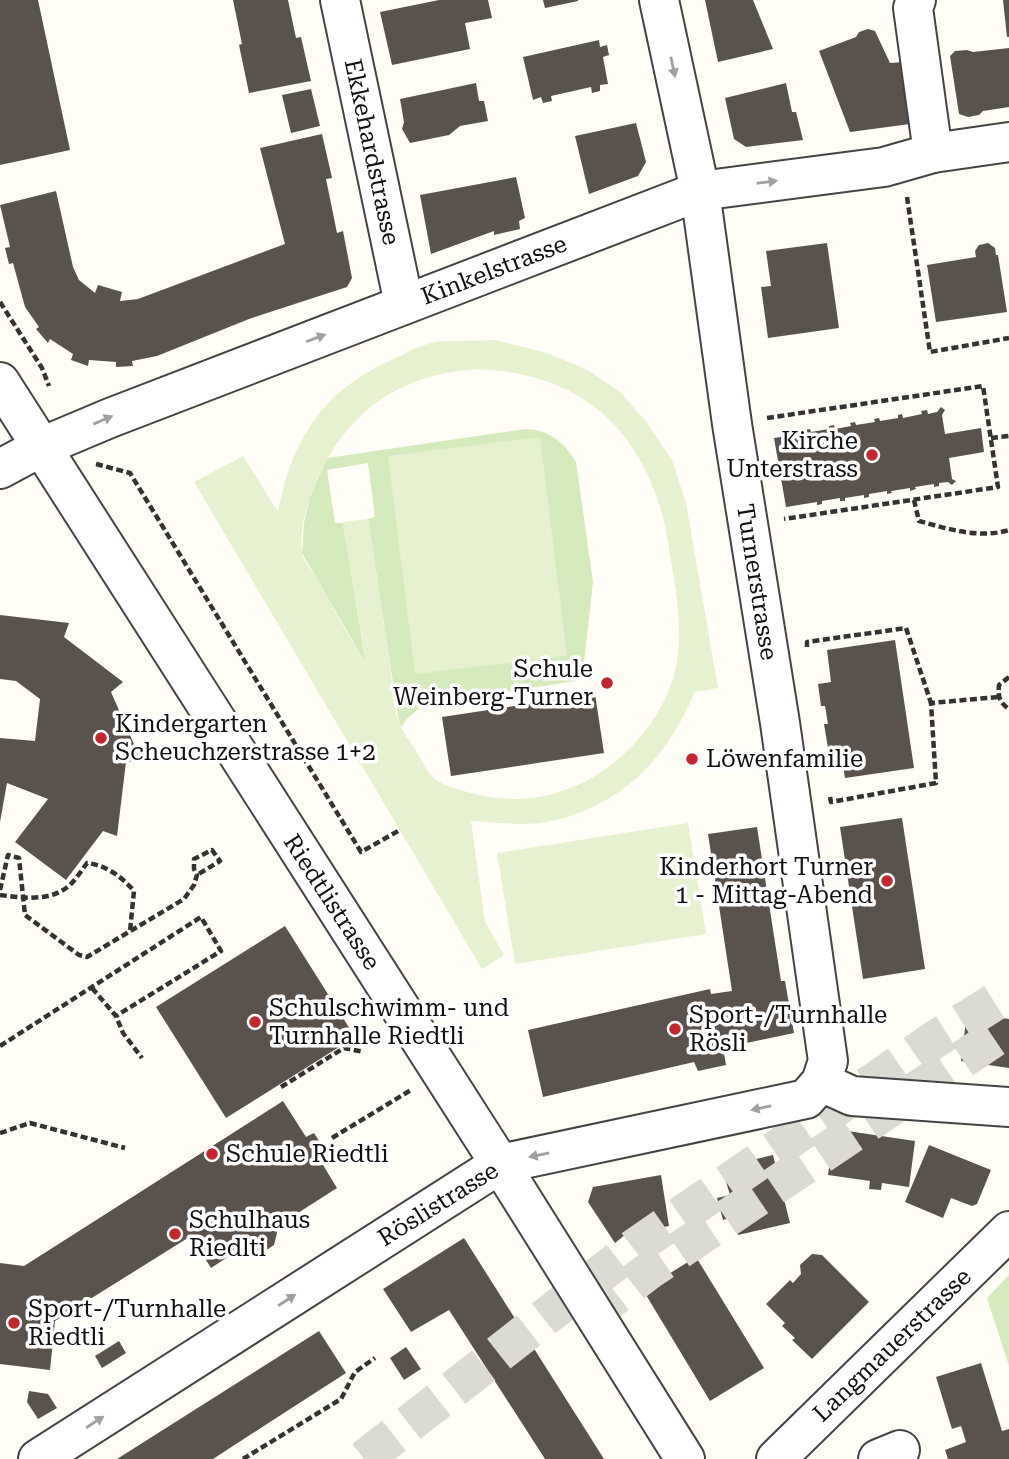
<svg xmlns="http://www.w3.org/2000/svg" width="1009" height="1459" viewBox="0 0 1009 1459" font-family="'Roboto Serif',serif">
	<rect width="100%" height="100%" fill="#fffdf5"/>
	<g fill="#d5ebbd">
		<path d="M526,429C548,429 565,443 576,462L593,582L583,671L576,681L422,705L404,722L402,727L399,722L368,519L375,517L368,463L327,470L335,523H343L366,664L302,553L304,523L310,496L327,458Z"/>
		<path d="M1009,1275V1366L987,1298Z"/>
	</g>
	<g fill="#e6f2cf" fill-rule="evenodd">
		<path d="M495,340L547,353L588,370L620,392L645,420L672,460L686,503L718,688L695,692C667,757 625,804 552,821C525,827 498,822 471,821L485,922L504,955L482,969L194,482L243,456L278,512C293,436 324,389 396,358C408,352 423,344 436,342C455,340 476,341 495,340ZM474,369C570,372 633,417 661,510C667,530 669,552 673,572C679,609 684,652 670,687C643,757 568,810 491,797C476,794 442,788 432,776C425,769 421,758 415,749C410,741 402,732 399,722C392,706 393,683 390,665C383,616 375,567 368,519L343,522L366,662C348,637 333,607 317,579C312,571 303,561 302,552C299,528 308,500 317,479C349,410 398,376 474,369Z"/>
		<path d="M540,437L567,656L415,674L388,456Z"/>
		<path d="M688,823L706,934L515,964L497,853Z"/>
	</g>
	<g fill="#5a524d">
		<path d="M0,0H38L70,150L0,165Z"/>
		<path d="M233,0H288L296,38L301,37L311,81L249,93L239,45L242,44Z"/>
		<path d="M439,0H488L492,18L465,23L470,49L392,65L380,12Z"/>
		<path d="M543,0H578V1L545,8Z"/>
		<path d="M705,0H753L773,49L718,62Z"/>
		<path d="M1003,0H1009V37H1007Z"/>
		<path d="M868,29L875,31L890,63L903,62L913,118L910,124L850,132L819,51L856,37L859,32Z"/>
		<path d="M599,40L600,47L607,45L609,55L603,57L608,84L600,85V91L592,93L591,87L551,96L552,101L543,103L541,97L533,100L523,57Z"/>
		<path d="M1009,48V107L983,111L979,115L968,117L959,114L950,56L955,51L967,50L973,52Z"/>
		<path d="M476,83L479,101H484L488,121L460,126L449,135L410,143L402,129L404,122L400,99Z"/>
		<path d="M786,83L792,112H796L803,140L746,147L734,139L725,98Z"/>
		<path d="M311,89L320,126L291,133L282,95Z"/>
		<path d="M636,123L646,162L638,176L589,194L575,136Z"/>
		<path d="M322,134L332,178L326,179L337,233L343,231L352,278L347,287L249,319L157,356L132,361L133,366L116,367V362L89,360L88,366L71,360L73,354L50,339L48,343L36,329L39,327L25,307L13,263L9,264L5,248L10,247L0,205L56,191L73,267L79,280L95,293L98,285L122,292L120,301L138,299L285,244L260,148Z"/>
		<path d="M516,177L525,218L519,221L520,229L494,235V231L431,254L420,195Z"/>
		<path d="M827,243L839,328L768,338L761,287L771,286L766,251Z"/>
		<path d="M988,243L995,248L996,255H998L1007,312L936,322L927,265L976,257L975,251L979,245Z"/>
		<path d="M941,407L945,410L942,415L945,434L981,428L984,452L949,458L952,479L956,481L952,485L948,482L939,483V486L934,487V484L915,487L916,489L910,491V488L891,491L892,493L887,494V491L869,494V497L864,498V495L845,498V501H840V498L822,501V504L817,505V502L786,507L774,438L806,433L805,430L810,429L811,432L829,429V426L834,425L835,429L851,426L850,423L855,422L856,425L875,422L874,419L879,418L880,421L898,418V415L902,414L903,418L922,414L921,411L927,410L928,414L937,412Z"/>
		<path d="M0,615L69,623L64,637L123,682L111,692L141,760L126,762L117,836L103,831L66,880L15,842L48,799L7,783L0,822V738L35,741L40,699L16,681L0,679Z"/>
		<path d="M895,640L914,768L845,778L840,747L828,748L824,724H828L825,706H821L818,684L831,682L827,650Z"/>
		<path d="M595,694L604,753L451,776L442,717Z"/>
		<path d="M902,818L925,969L863,979L840,827Z"/>
		<path d="M757,827L781,981H785L794,1033L723,1048L726,1065L698,1071L694,1062L543,1097L528,1030L710,989L711,994L732,991L708,834Z"/>
		<path d="M285,926L355,1037L226,1118L156,1007Z"/>
		<path d="M967,1013L1009,1019V1068L961,1061Z"/>
		<path d="M283,1101L306,1137L314,1133L328,1155L320,1160L337,1188L276,1227L277,1233L274,1245L259,1255L248,1254L240,1249L211,1268L191,1236L55,1321L50,1370L0,1364V1263L24,1266Z"/>
		<path d="M834,1129L915,1141L909,1187L882,1183L881,1190L869,1189L870,1181L828,1175Z"/>
		<path d="M929,1145L991,1170L977,1204L972,1206L951,1198L943,1218L905,1202Z"/>
		<path d="M773,1155L790,1223L738,1235L733,1217L723,1220L717,1198L730,1195L724,1175L755,1167L752,1160Z"/>
		<path d="M661,1175L669,1226L626,1234L615,1243L588,1202L593,1187Z"/>
		<path d="M464,1238L552,1377L604,1459H545L449,1310L411,1332L383,1289Z"/>
		<path d="M812,1254L822,1255L869,1302L812,1359L792,1340L795,1338L782,1326L785,1323L766,1304L790,1280L793,1283L801,1274L800,1265Z"/>
		<path d="M696,1257L764,1368L710,1401L643,1290Z"/>
		<path d="M319,1331L346,1373L270,1422L213,1459H117Z"/>
		<path d="M119,1341L126,1353L102,1368L95,1356Z"/>
		<path d="M406,1347L421,1369L404,1380L390,1358Z"/>
		<path d="M981,1363L1002,1431L1009,1429V1459H948L945,1450L966,1442L961,1426L952,1429L936,1377Z"/>
		<path d="M29,1391L48,1394L57,1408L38,1419L27,1402Z"/>
	</g>
	<g fill="none" stroke-linecap="round" stroke-linejoin="round">
		<g stroke="#dbdad3" stroke-width="38" stroke-dasharray="38 19" stroke-linecap="butt">
			<path d="M587,1318L650,1270L1009,1028"/>
			<path d="M364,1459L635,1247L934,1040L1009,993"/>
		</g>
		<defs>
			<g id="minor">
				<path d="M340,0L404,304"/>
				<path d="M916,0L913,8L933,153"/>
				<path d="M0,382L500,1164L685,1459"/>
				<path d="M0,469L41,447L110,418L700,191L884,167L933,153L1009,142"/>
				<path d="M821,1082L852,1096L1009,1107"/>
				<path d="M38,1459L500,1164L806,1099L821,1082L828,1061L780,723L732,424L700,191L659,0"/>
				<path d="M776,1459L1009,1231"/>
				<path d="M878,1459L900,1450"/>
			</g>
		</defs>
		<use href="#minor" stroke="#444" stroke-width="42"/>
		<g stroke="#333" stroke-width="4.5" stroke-dasharray="7 3.5" stroke-linecap="butt">
			<path d="M907,197L930,352L1009,338"/>
			<path d="M0,302L42,368L49,386"/>
			<path d="M767,418L983,386L998,487L784,519"/>
			<path d="M991,438L1009,436"/>
			<path d="M96,464L130,473L361,852L400,830"/>
			<path d="M914,500L919,521C948,529 980,539 1009,530"/>
			<path d="M807,647V642L906,628L931,703"/>
			<path d="M1009,677L999,685C998,697 999,702 1009,709"/>
			<path d="M830,797L831,802L936,783L931,703L998,697"/>
			<path d="M0,890L8,855L19,858L25,915L79,955L87,957L184,899L194,885L197,875L194,869V859L212,850L220,861L197,875"/>
			<path d="M0,895C23,898 51,902 70,885C76,879 82,870 87,863C106,865 122,877 134,891L130,931"/>
			<path d="M92,988L116,1016L123,1033L142,1058"/>
			<path d="M0,1046L201,917L221,951L116,1016"/>
			<path d="M281,1087L344,1048L364,1052"/>
			<path d="M0,1133L30,1123L125,1148"/>
			<path d="M332,1138L411,1090"/>
			<path d="M243,1459L341,1399L355,1372L375,1358"/>
		</g>
		<use href="#minor" stroke="#fff" stroke-width="38"/>
	</g>
	<defs><path id="oneway-solid" d="M-6-.8H1V-3.2L6.5 0L1 3.2V.8H-6Z" transform="scale(1.75)"/></defs>
	<g fill="#a0a0a0">
		<use href="#oneway-solid" transform="translate(673 67) rotate(78)"/>
		<use href="#oneway-solid" transform="translate(767 182) rotate(-7)"/>
		<use href="#oneway-solid" transform="translate(316 338) rotate(-21)"/>
		<use href="#oneway-solid" transform="translate(103 420) rotate(-23)"/>
		<use href="#oneway-solid" transform="translate(761 1108) rotate(168)"/>
		<use href="#oneway-solid" transform="translate(539 1155) rotate(168)"/>
		<use href="#oneway-solid" transform="translate(287 1300) rotate(-33)"/>
		<use href="#oneway-solid" transform="translate(95 1422) rotate(-33)"/>
	</g>
	<g fill="#c4262e" stroke="#fff" stroke-width="2.5">
		<circle cx="872" cy="455" r="7"/>
		<circle cx="607" cy="683" r="7"/>
		<circle cx="101" cy="738" r="7"/>
		<circle cx="692" cy="759" r="7"/>
		<circle cx="887" cy="881" r="7"/>
		<circle cx="255" cy="1022" r="7"/>
		<circle cx="675" cy="1029" r="7"/>
		<circle cx="212" cy="1154" r="7"/>
		<circle cx="175" cy="1234" r="7"/>
		<circle cx="14" cy="1323" r="7"/>
	</g>
	<g text-anchor="middle" stroke-width="7" stroke-linejoin="round" paint-order="stroke">
		<g font-size="24" fill="#111" stroke="#fff">
			<text transform="translate(372 152) rotate(78)" y="8">Ekkehardstrasse</text>
			<text transform="translate(494 270) rotate(-21)" y="8">Kinkelstrasse</text>
			<text transform="translate(757 582) rotate(81)" y="8">Turnerstrasse</text>
			<text transform="translate(332 902) rotate(57)" y="8">Riedtlistrasse</text>
			<text transform="translate(438 1204) rotate(-32)" y="8">Röslistrasse</text>
			<text transform="translate(892 1345) rotate(-44)" y="8">Langmauerstrasse</text>
		</g>
		<g font-size="24" fill="#111" stroke="#fff" text-anchor="start">
			<text x="858" y="449" text-anchor="end">Kirche<tspan x="858" dy="28">Unterstrass</tspan></text>
			<text x="593" y="677" text-anchor="end">Schule<tspan x="593" dy="28">Weinberg-Turner</tspan></text>
			<text x="115" y="732">Kindergarten<tspan x="115" dy="28">Scheuchzerstrasse 1+2</tspan></text>
			<text x="706" y="767">Löwenfamilie</text>
			<text x="873" y="875" text-anchor="end">Kinderhort Turner<tspan x="873" dy="28">1 - Mittag-Abend</tspan></text>
			<text x="269" y="1016">Schulschwimm- und<tspan x="269" dy="28">Turnhalle Riedtli</tspan></text>
			<text x="689" y="1023">Sport-/Turnhalle<tspan x="689" dy="28">Rösli</tspan></text>
			<text x="226" y="1162">Schule Riedtli</text>
			<text x="189" y="1228">Schulhaus<tspan x="189" dy="28">Riedlti</tspan></text>
			<text x="28" y="1317">Sport-/Turnhalle<tspan x="28" dy="28">Riedtli</tspan></text>
		</g>
	</g>
</svg>
